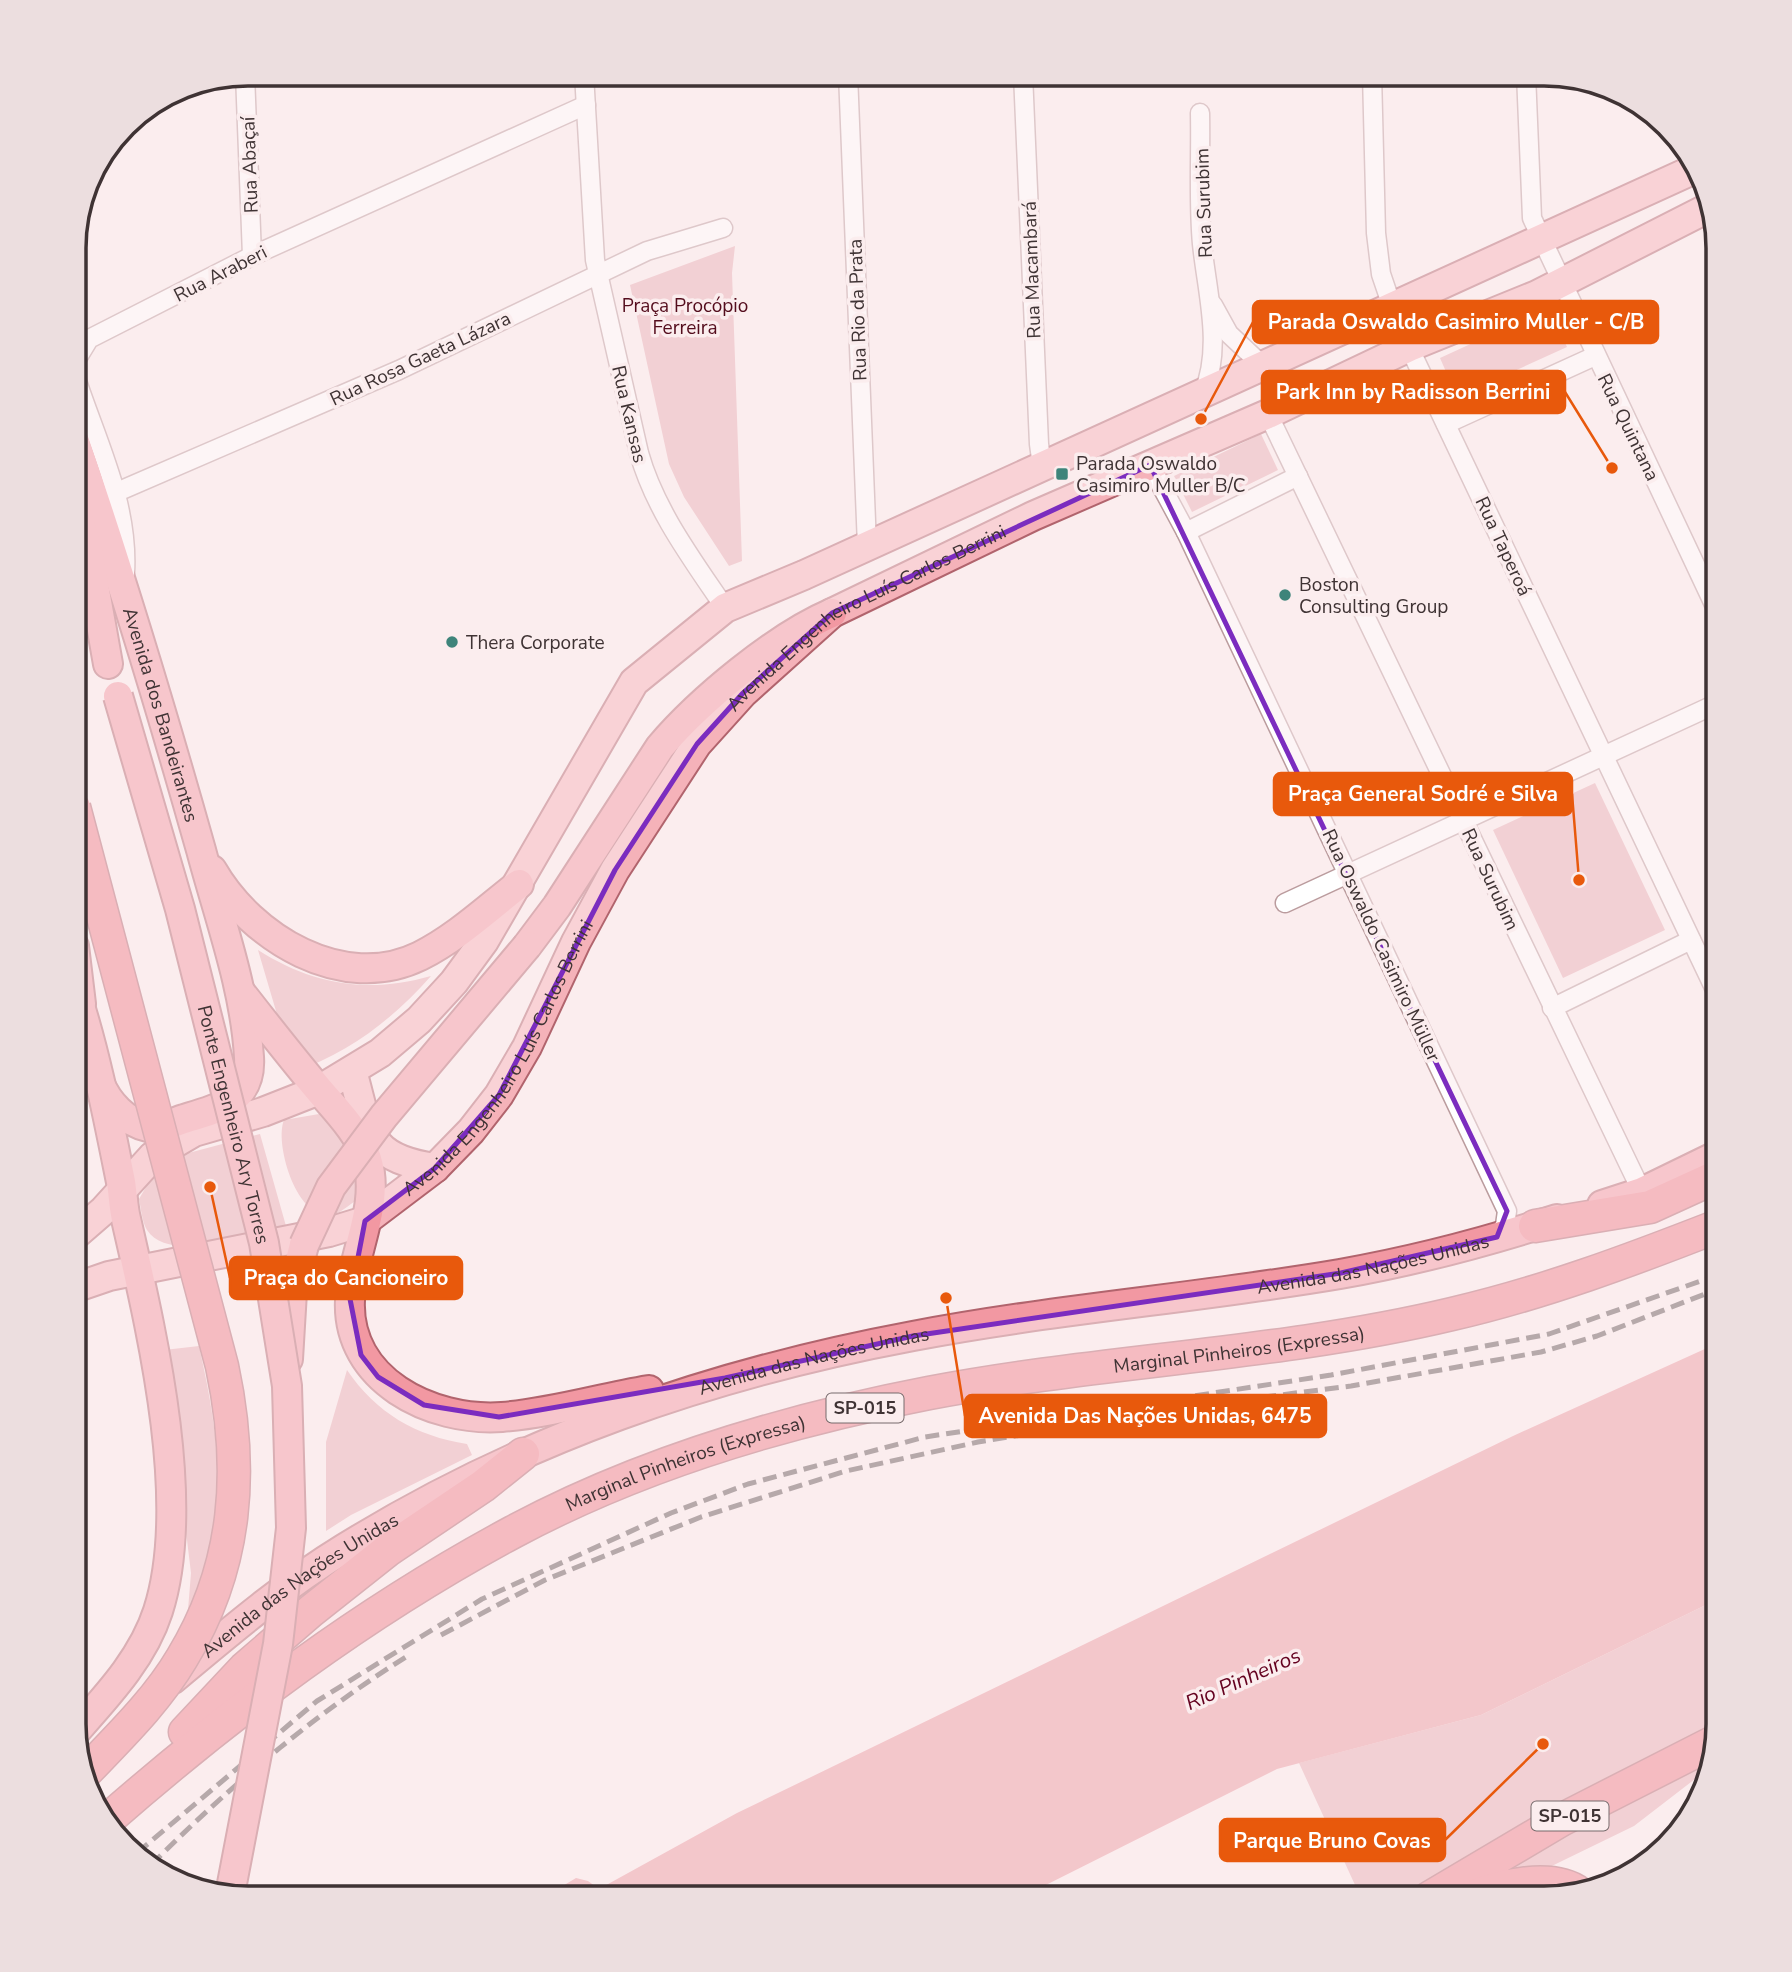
<svg xmlns="http://www.w3.org/2000/svg" width="1792" height="1972" viewBox="0 0 1792 1972" font-family="'Nunito Sans',sans-serif">
	<rect width="100%" height="100%" fill="#fbedee"/>
	<g fill="#e6aeb3">
		<path d="M735,246L732,273L742,561L729,566L684,497L669,464L630,285Z"/>
		<path d="M1549,308L1567,347L1457,397L1440,358Z"/>
		<path d="M1261,434L1278,470L1192,512L1174,476Z"/>
		<path d="M1595,783L1665,930L1563,978L1493,830Z"/>
		<path d="M258,950C313,985 368,994 431,976C393,1019 349,1053 294,1072Z"/>
		<path d="M319,1114L334,1121L362,1173L361,1197C353,1202 342,1212 333,1215C297,1223 274,1143 284,1120Z"/>
		<path d="M260,1134L286,1226C253,1234 170,1265 147,1230C142,1222 141,1208 139,1199L153,1175L181,1155Z"/>
		<path d="M199,1346C222,1449 230,1522 187,1622L191,1573L164,1350Z"/>
		<path d="M347,1370C376,1413 416,1436 467,1444L472,1455L351,1515L326,1531V1442Z"/>
		<path d="M1718,1599V1725L1708,1769L1634,1826L1517,1883L1498,1898H1361L1299,1763L1481,1715Z"/>
	</g>
	<path fill="#e999a0" d="M1718,1343V1599L1481,1715L1277,1769L1020,1898H549L551,1893L576,1878L588,1881L599,1889L737,1813L1513,1436Z"/>
	<g fill="none" stroke-linecap="round" stroke-linejoin="round">
		<defs>
			<g id="minor">
				<path d="M245,74L252,256"/>
				<path d="M584,74L595,260L639,453C655,510 692,559 725,608"/>
				<path d="M848,74L867,546"/>
				<path d="M1023,74L1039,444L1042,466"/>
				<path d="M1372,74L1376,233L1381,274L1398,324L1718,996"/>
				<path d="M1526,74L1532,218L1718,613"/>
				<path d="M1200,113C1201,156 1198,201 1202,244C1207,293 1223,347 1203,394"/>
				<path d="M1213,305L1229,334L1263,366"/>
				<path d="M1268,414L1642,1192"/>
				<path d="M1446,424L1595,356"/>
				<path d="M1150,465L1186,532L1507,1211L1505,1225L1497,1237"/>
				<path d="M117,492L399,370L647,251L723,228"/>
				<path d="M1186,532L1298,476"/>
				<path d="M125,573C129,505 98,444 77,381L75,362L89,339L252,256L586,105"/>
				<path d="M1285,903L1718,703"/>
				<path d="M1552,1008L1691,940"/>
			</g>
			<g id="primary">
				<path d="M352,1071C369,1129 364,1158 435,1168"/>
				<path d="M74,1236L104,1210L153,1156L194,1132L263,1112L319,1090L380,1053L419,1020L454,982L484,941L634,682L725,608L804,575L1697,168"/>
				<path id="s1" d="M74,1288L109,1276L329,1232L365,1221L435,1168L471,1131L499,1095L527,1047L576,942L615,870L697,744L743,693L832,613L1033,516L1268,414L1409,347L1537,295L1712,206"/>
			</g>
			<g id="trunk">
				<path id="s2" d="M74,439C121,575 162,712 201,850C219,918 245,987 249,1057C252,1101 217,1109 184,1119C172,1123 160,1129 148,1127C125,1122 108,1103 99,1082"/>
				<path d="M74,503L88,551L108,664"/>
				<path d="M212,870C251,938 343,994 420,956C456,938 487,909 519,884"/>
				<path d="M74,946L81,1004"/>
				<path d="M527,946L557,906L660,747C700,700 776,637 832,613"/>
				<path d="M74,987C95,1050 108,1117 121,1182C123,1195 123,1207 126,1219C151,1329 193,1502 158,1611C143,1658 107,1696 75,1732"/>
				<path d="M242,994C267,1026 292,1058 319,1090C335,1109 360,1134 367,1159C381,1206 352,1252 350,1300C346,1380 431,1422 502,1417C552,1413 600,1398 649,1390"/>
				<path d="M1602,1205L1642,1192L1718,1155"/>
				<path d="M288,1359L292,1292L304,1245"/>
				<path id="s3" d="M173,1679C228,1633 283,1586 345,1548C521,1439 710,1374 913,1336C1054,1309 1199,1298 1340,1274C1414,1261 1486,1242 1557,1219"/>
			</g>
			<g id="motorway">
				<path d="M1535,1226L1650,1207L1718,1176"/>
				<path d="M185,1732L245,1668L311,1611L388,1550L483,1486L523,1454"/>
				<path id="s4" d="M105,1822C232,1711 364,1612 513,1532C640,1464 789,1420 929,1393C1102,1360 1280,1355 1452,1314C1543,1293 1631,1260 1718,1226"/>
				<path d="M1429,1898L1561,1820L1714,1742"/>
				<path d="M1470,1898C1499,1886 1552,1873 1579,1893"/>
			</g>
		</defs>
		<use href="#minor" stroke="#bb9c9e" stroke-width="21"/>
		<use href="#primary" stroke="#b1646d" stroke-width="32"/>
		<use href="#trunk" stroke="#b1646d" stroke-width="32"/>
		<use href="#motorway" stroke="#b1646d" stroke-width="35"/>
		<use href="#minor" stroke="#fff" stroke-width="18"/>
		<use href="#primary" stroke="#f5b2b9" stroke-width="28"/>
		<use href="#trunk" stroke="#f298a2" stroke-width="28"/>
		<use href="#motorway" stroke="#ee7e8b" stroke-width="32"/>
		<g stroke="#635758" stroke-width="5" stroke-dasharray="14 7" stroke-linecap="butt">
			<path d="M441,1635L545,1580L701,1517L846,1471L978,1442L1225,1402L1351,1386L1541,1352L1597,1336L1718,1289"/>
			<path d="M137,1853L317,1701L482,1599L671,1513L748,1484L925,1437L1331,1375L1549,1334L1718,1275"/>
			<path d="M151,1865C228,1788 313,1715 406,1657"/>
		</g>
		<defs>
			<g id="trunk-bridge">
				<path id="s5" d="M118,696L180,909L264,1243L287,1386L291,1528L278,1644L230,1894"/>
				<path d="M304,1245L331,1187L384,1116L527,946"/>
			</g>
			<path id="motorway-bridge" d="M74,807L222,1366C244,1469 238,1566 182,1658C156,1702 117,1739 82,1776"/>
		</defs>
		<use href="#trunk-bridge" stroke="#b1646d" stroke-width="32" stroke-linecap="butt"/>
		<use href="#motorway-bridge" stroke="#b1646d" stroke-width="35" stroke-linecap="butt"/>
		<use href="#trunk-bridge" stroke="#f298a2" stroke-width="28"/>
		<use href="#motorway-bridge" stroke="#ee7e8b" stroke-width="32"/>
	</g>
	<path d="M0 0H1792V1972H0ZM1150,465L1507,1211L1497,1237L1341,1273L913,1336L725,1378L499,1417L424,1405L378,1377L361,1355L350,1299L365,1221L435,1168L499,1095L615,870L697,744L743,693L832,613Z" fill="#fbedee" fill-opacity=".55" fill-rule="evenodd"/>
	<path fill="none" stroke="#7b2cbf" stroke-width="5" stroke-linejoin="round" d="M1150,465L1507,1211L1497,1237L1341,1273L913,1336L725,1378L499,1417L424,1405L378,1377L361,1355L350,1299L365,1221L435,1168L499,1095L615,870L697,744L743,693L832,613Z"/>
	<g fill="#3e847a" stroke="#fbedee" stroke-width="2.5">
		<rect x="1055" y="467" width="14" height="14" rx="3.5"/>
		<circle cx="1285" cy="595" r="7"/>
		<circle cx="452" cy="642" r="7"/>
	</g>
	<g text-anchor="middle" stroke-width="7" stroke-linejoin="round" paint-order="stroke">
		<g fill="#fbedee" stroke="#776b6c" stroke-width="2">
			<rect x="826.5" y="1393.5" width="77" height="29" rx="5"/>
			<rect x="1531.5" y="1801.5" width="77" height="29" rx="5"/>
		</g>
		<g font-size="18" font-weight="bold" fill="#3f3334">
			<text x="865" y="1414">SP-015</text>
			<text x="1570" y="1822">SP-015</text>
		</g>
		<g font-size="19" fill="#3f3334" stroke="#fbedee">
			<text transform="translate(249 165) rotate(-92)" y="7">Rua Abaçaí</text>
			<text transform="translate(1203 203) rotate(-92)" y="7">Rua Surubim</text>
			<text transform="translate(1031 270) rotate(-92)" y="7">Rua Macambará</text>
			<text transform="translate(220 273) rotate(-27)" y="7">Rua Araberi</text>
			<text transform="translate(857 310) rotate(-92)" y="7">Rua Rio da Prata</text>
			<text transform="translate(420 358) rotate(-25)" y="7">Rua Rosa Gaeta Lázara</text>
			<text transform="translate(630 414) rotate(77)" y="7">Rua Kansas</text>
			<text transform="translate(1629 427) rotate(64)" y="7">Rua Quintana</text>
			<text transform="translate(1504 546) rotate(65)" y="7">Rua Taperoá</text>
			<text dy="7" stroke="none"><textPath href="#s1" startOffset="1102">Avenida Engenheiro Luís Carlos Berrini</textPath></text>
			<text dy="7" stroke="none"><textPath href="#s2" startOffset="289">Avenida dos Bandeirantes</textPath></text>
			<text transform="translate(1491 879) rotate(65)" y="7">Rua Surubim</text>
			<text transform="translate(1382 945) rotate(65)" y="7">Rua Oswaldo Casimiro Müller</text>
			<text dy="7" stroke="none"><textPath href="#s1" startOffset="514">Avenida Engenheiro Luís Carlos Berrini</textPath></text>
			<text dy="7" stroke="none"><textPath href="#s5" startOffset="444">Ponte Engenheiro Ary Torres</textPath></text>
			<text dy="7" stroke="none"><textPath href="#s3" startOffset="1292">Avenida das Nações Unidas</textPath></text>
			<text dy="7" stroke="none"><textPath href="#s4" startOffset="1255">Marginal Pinheiros (Expressa)</textPath></text>
			<text dy="7" stroke="none"><textPath href="#s3" startOffset="724">Avenida das Nações Unidas</textPath></text>
			<text dy="7" stroke="none"><textPath href="#s4" startOffset="688">Marginal Pinheiros (Expressa)</textPath></text>
			<text dy="7" stroke="none"><textPath href="#s3" startOffset="158">Avenida das Nações Unidas</textPath></text>
		</g>
		<g font-size="19" fill="#540d1d" stroke="#fbedee">
			<text x="685" y="312">Praça Procópio<tspan x="685" dy="22">Ferreira</tspan></text>
		</g>
		<g font-size="19" fill="#3f3334" stroke="#fbedee" text-anchor="start">
			<text x="1076" y="470">Parada Oswaldo<tspan x="1076" dy="22">Casimiro Muller B/C</tspan></text>
			<text x="1299" y="591">Boston<tspan x="1299" dy="22">Consulting Group</tspan></text>
			<text x="466" y="649">Thera Corporate</text>
		</g>
		<g font-size="21" font-style="italic" fill="#64011f" stroke="#fbedee">
			<text transform="translate(1243 1679) rotate(-24)" y="7">Rio Pinheiros</text>
		</g>
	</g>
	<path d="M0 0H1792V1972H0ZM248 86H1544A162 162 0 0 1 1706 248V1724A162 162 0 0 1 1544 1886H248A162 162 0 0 1 86 1724V248A162 162 0 0 1 248 86Z" fill="#ecdedf" fill-rule="evenodd"/>
	<path fill="none" stroke="#3f3334" stroke-width="3.5" d="M248 86H1544A162 162 0 0 1 1706 248V1724A162 162 0 0 1 1544 1886H248A162 162 0 0 1 86 1724V248A162 162 0 0 1 248 86Z"/>
	<path fill="none" stroke="#e8590c" stroke-width="2.5" d="M1201 419L1253 322M1612 468L1565 392M1579 880L1572 794M210 1187L230 1278M946 1298L965 1416M1543 1744L1445 1840"/>
	<g fill="#e8590c" stroke="#fbedee" stroke-width="2.5">
		<circle cx="1201" cy="419" r="7"/>
		<circle cx="1612" cy="468" r="7"/>
		<circle cx="1579" cy="880" r="7"/>
		<circle cx="210" cy="1187" r="7"/>
		<circle cx="946" cy="1298" r="7"/>
		<circle cx="1543" cy="1744" r="7"/>
	</g>
	<g fill="#e8590c" stroke="#e8590c" stroke-width="2.5">
		<rect x="1253" y="301" width="405" height="42" rx="7"/>
		<rect x="1262" y="371" width="303" height="42" rx="7"/>
		<rect x="1274" y="773" width="298" height="42" rx="7"/>
		<rect x="230" y="1257" width="232" height="42" rx="7"/>
		<rect x="965" y="1395" width="361" height="42" rx="7"/>
		<rect x="1220" y="1819" width="225" height="42" rx="7"/>
	</g>
	<g font-size="21" text-anchor="middle" font-weight="bold" fill="#fff">
		<text x="1456" y="329">Parada Oswaldo Casimiro Muller - C/B</text>
		<text x="1413" y="399">Park Inn by Radisson Berrini</text>
		<text x="1423" y="801">Praça General Sodré e Silva</text>
		<text x="346" y="1285">Praça do Cancioneiro</text>
		<text x="1145" y="1423">Avenida Das Nações Unidas, 6475</text>
		<text x="1332" y="1848">Parque Bruno Covas</text>
	</g>
</svg>
